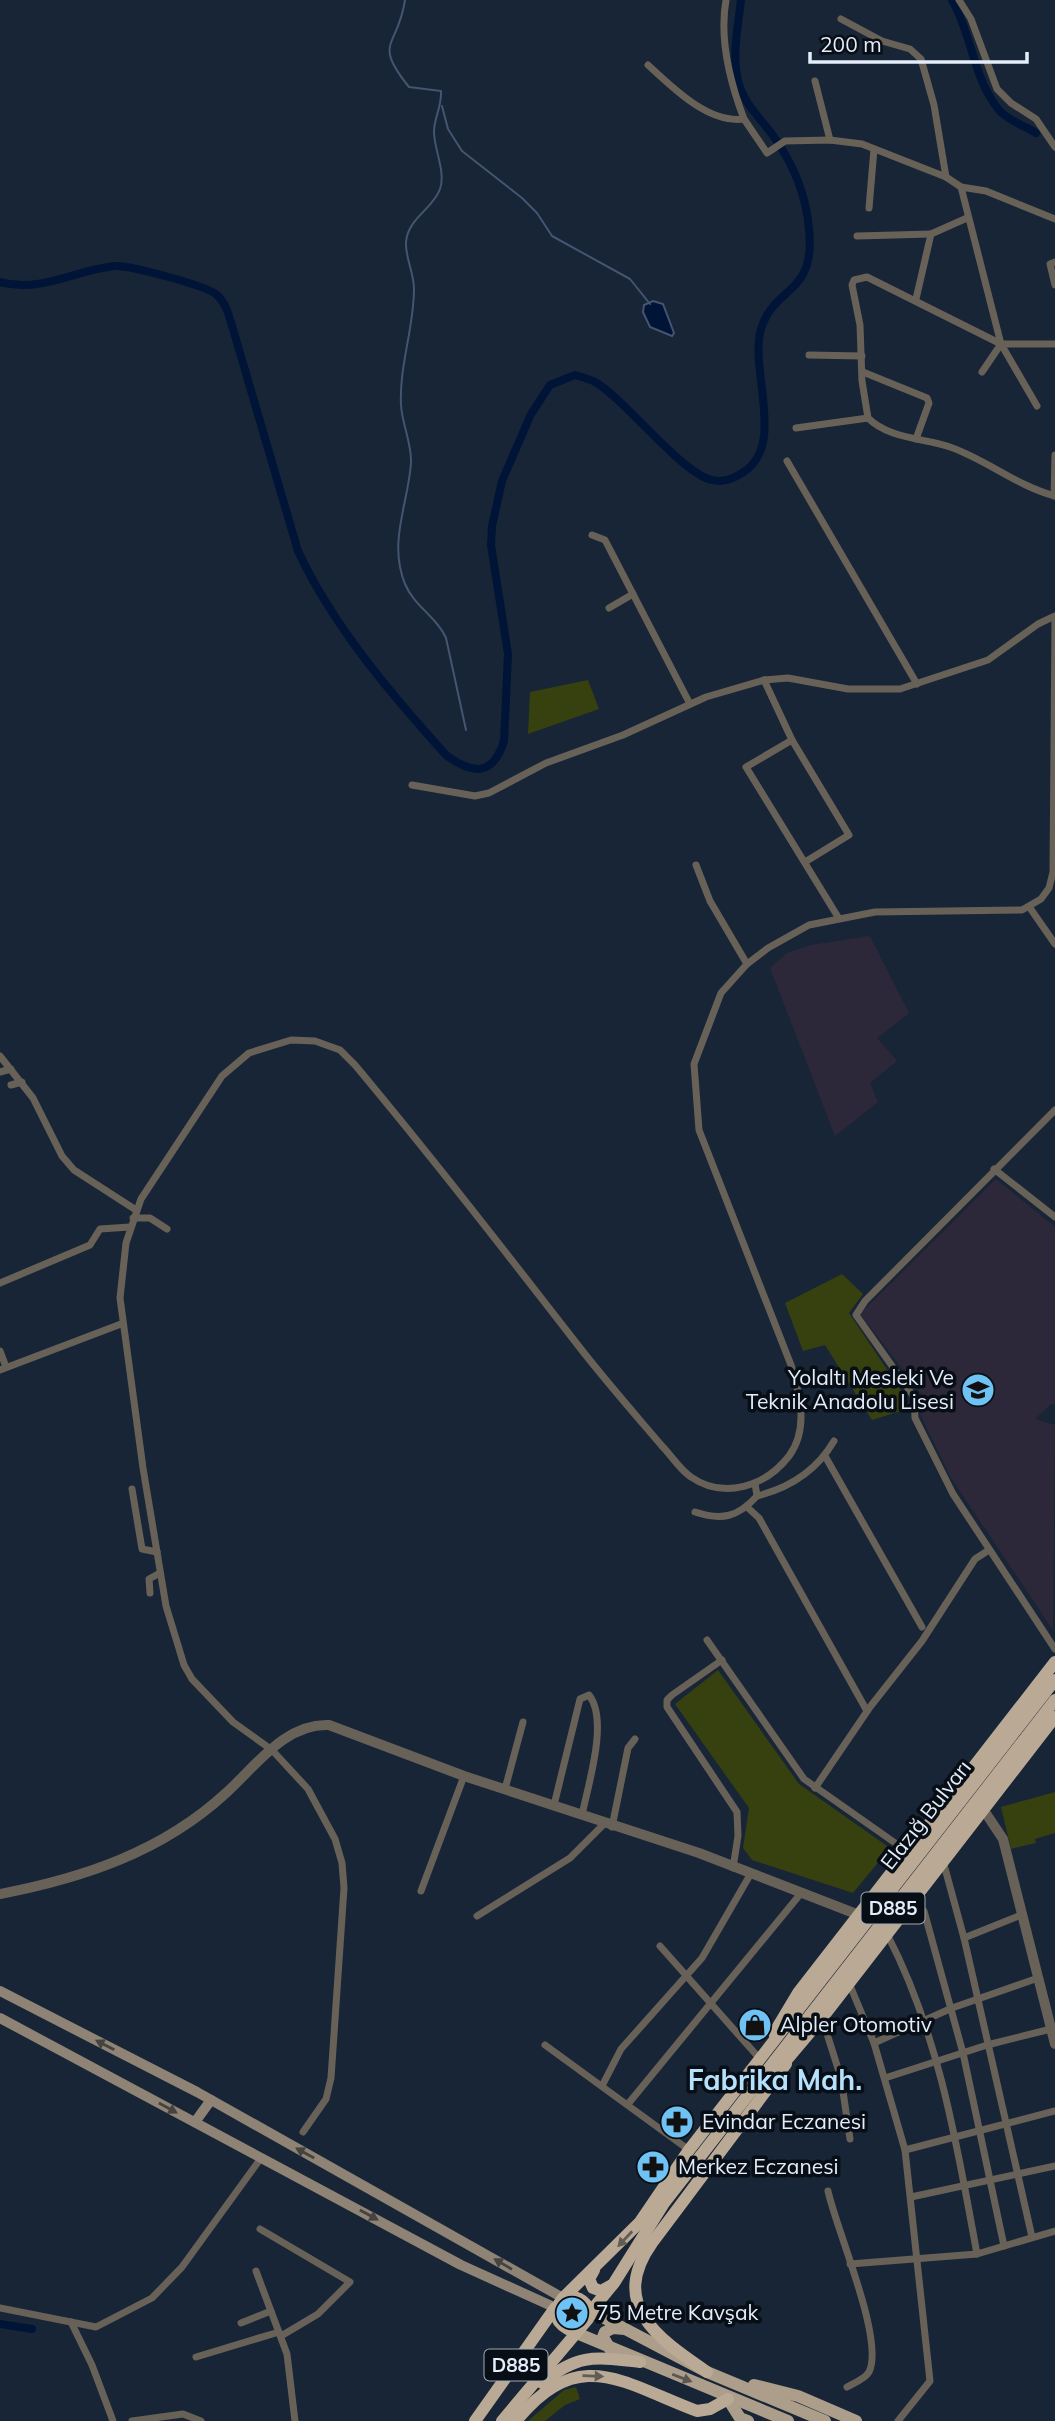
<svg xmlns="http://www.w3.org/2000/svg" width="1055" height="2421" viewBox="0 0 1055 2421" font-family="Mulish,sans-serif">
	<rect width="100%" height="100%" fill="#172536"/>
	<g fill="#2d2839">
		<path d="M870,936L909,1013L877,1038L897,1061L870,1083L878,1102L835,1136L770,968L787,953L811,945Z"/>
		<path d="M996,1179L1055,1227V1405L1051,1404L1035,1419L1055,1425L1053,1630L951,1478L920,1414L921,1393L860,1314Z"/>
	</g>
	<g fill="#37400f">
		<path d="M588,680L599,709L528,734L530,692Z"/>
		<path d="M842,1274L863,1294L849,1313L905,1396L904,1410L872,1420L825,1345L803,1351L785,1303Z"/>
		<path d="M718,1670L799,1784L890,1848L853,1893L752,1860L743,1848L749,1808L675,1704Z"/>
		<path d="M1055,1792V1833L1035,1839L1036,1843L1011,1849L1001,1807Z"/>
		<circle cx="573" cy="2313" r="10"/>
		<path d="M576,2387L580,2399L565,2405L545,2421H528L564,2390Z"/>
	</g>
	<path fill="#001437" stroke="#445571" stroke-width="2" d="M653,301L663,304L674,333L672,336L650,327L643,312L644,305Z"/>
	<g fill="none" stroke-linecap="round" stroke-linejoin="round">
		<g stroke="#445571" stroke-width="2">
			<path d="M405,0C398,48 372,41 409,87L441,91C442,107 434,117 434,132C434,149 446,172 440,189C433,209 408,218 406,242C405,257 414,273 414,289C414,328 399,366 401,405C402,424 412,444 411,463C408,505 388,542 405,584C414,606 437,617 446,638L466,730"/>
			<path d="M442,106L448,129L462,151L522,198L537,213L552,236L630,279L650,304"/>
		</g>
		<g stroke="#001437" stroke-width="8">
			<path d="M952,0C972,34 973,79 999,110C1007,120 1025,126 1036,133"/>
			<path d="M0,282C42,293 74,270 115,266C129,265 208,286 217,295C227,304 229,317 233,329L298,551C333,626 391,694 446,755C473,775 493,776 504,741L508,654L491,545L492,526L502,481L531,414L550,385L575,375C581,377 590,379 595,382C626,400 682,474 712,480C723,483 733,479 742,473C787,447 749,370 761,329C775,284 816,296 809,229C806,194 794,165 774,137C762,120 745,105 739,84C731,58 738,27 741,0"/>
			<path d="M0,2324L32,2329"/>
		</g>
		<g stroke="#686158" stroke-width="7">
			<path d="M726,0C719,39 730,82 744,119"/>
			<path d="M959,0L971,19L997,89L1011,103L1036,119L1055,147"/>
			<path d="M841,19L882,41L910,49L921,59L934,105L946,177"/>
			<path d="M648,65C672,87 708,124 744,119L767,153L785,141L830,140L862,144L946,177L961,187L986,191L1055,219"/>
			<path d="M815,81L830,140"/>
			<path d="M961,187L1001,344L1037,406"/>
			<path d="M869,208L874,149"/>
			<path d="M857,236L931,234"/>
			<path d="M1055,262L1050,264L1055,285"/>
			<path d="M916,299L931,234L967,218"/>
			<path d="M1055,344H1001L867,277L854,280L852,285L860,325L862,381L868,418C889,439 924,438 950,447C987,460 1017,486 1055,496"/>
			<path d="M809,355L862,356"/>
			<path d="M863,372L927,398L929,403L916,439"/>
			<path d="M982,372L1001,344"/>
			<path d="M796,428L868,418"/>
			<path d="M787,461L917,684"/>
			<path d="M1054,496L1055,455"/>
			<path d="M592,535L605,540L690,704"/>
			<path d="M609,608L633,594"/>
			<path d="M764,680L792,740L849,835L805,862"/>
			<path d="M792,740L746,767L838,917"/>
			<path d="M412,785L475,796L489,793L546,763L623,735L706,697L764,680L788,678L848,689H900L988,660L1038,624L1055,616"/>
			<path d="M696,865L710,901L747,964"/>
			<path d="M1030,908L1055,944"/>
			<path d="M0,1056L33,1098L62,1156L74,1170L136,1210"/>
			<path d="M0,1072L11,1069"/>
			<path d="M11,1085L22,1082"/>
			<path d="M1055,1110L865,1301L856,1315L914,1397L915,1418L953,1494L1055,1649"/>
			<path d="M994,1169L1055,1217"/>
			<path d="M133,1218H150L167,1229"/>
			<path d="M0,1283L90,1245L100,1229L130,1227"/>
			<path d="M0,1351L6,1367"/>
			<path d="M0,1370L121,1324"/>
			<path d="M825,1456L922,1627"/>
			<path d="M132,1489L142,1549L157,1552"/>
			<path d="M757,1496C789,1488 817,1470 834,1441"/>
			<path d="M747,1507L759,1518L867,1711"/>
			<path d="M695,1512C722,1521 738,1517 757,1496L755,1483"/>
			<path d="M150,1593L149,1579L160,1573"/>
			<path d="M707,1640L804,1779L908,1852"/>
			<path d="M722,1660L672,1695L667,1700V1707L737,1812L738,1836L733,1868"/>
			<path d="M815,1788L870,1707L922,1641L975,1559L989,1550"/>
			<path d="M505,1789L523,1722"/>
			<path d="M554,1805L580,1699L589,1695C609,1720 588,1785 582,1815"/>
			<path d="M612,1827L628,1748L635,1739"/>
			<path d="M943,1861L964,1938L1032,2237"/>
			<path d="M421,1891L464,1776"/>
			<path d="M913,1901L924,1911L963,2053L1004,2246"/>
			<path d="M477,1916L570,1858L604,1824"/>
			<path d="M887,1934C939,2034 957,2145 977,2254"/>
			<path d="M964,1938L1021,1915"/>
			<path d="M660,1946L760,2059"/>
			<path d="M849,1983L874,2043L905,2150L930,2381L898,2421"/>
			<path d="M822,2018L841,2078L850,2139"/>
			<path d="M874,2043L952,2008L1038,1978"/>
			<path d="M545,2045L689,2150"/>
			<path d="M885,2078L987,2045L1051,2029"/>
			<path d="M602,2086L621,2049L702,1958L750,1875"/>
			<path d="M628,2104L802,1892"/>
			<path d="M303,2132L326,2099L331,2078L344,1888L342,1863L335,1839L308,1789L272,1750L233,1722L192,1679L184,1665L166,1606L143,1468L120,1298L126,1243L141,1199L222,1076L249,1053L291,1040L315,1041L340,1050L355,1065C431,1156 504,1250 577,1344C604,1379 633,1412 662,1446C671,1455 680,1470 691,1477C724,1500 766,1486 789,1456C809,1429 800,1395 791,1365L699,1130L694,1064L721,993L747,964L768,948L809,925L875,912L1022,910L1041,899L1049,888L1053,872L1055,619"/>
			<path d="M905,2150L1055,2111"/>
			<path d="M828,2191C836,2229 885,2340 869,2372C865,2379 854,2383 847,2387"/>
			<path d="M911,2197L1055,2166"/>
			<path d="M260,2229L350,2282L318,2314L281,2336"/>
			<path d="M850,2264L977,2254L1055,2231"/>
			<path d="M256,2271L287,2354L295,2421"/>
			<path d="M0,2308L96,2327L152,2298L182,2267L261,2158"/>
			<path d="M71,2322L92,2365L113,2421"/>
			<path d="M241,2323L271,2311"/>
			<path d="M196,2357L279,2332"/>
			<path d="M132,2421L183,2414L201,2421"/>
		</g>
		<g stroke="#686158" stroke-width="10">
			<path d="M983,1809L1003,1839L1055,2044"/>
			<path d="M0,1894C83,1878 162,1852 226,1793C256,1766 285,1723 329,1725L464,1776L699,1853L859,1915"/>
		</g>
		<g stroke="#8e8375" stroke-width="10">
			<path d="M0,1991L197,2092L563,2298"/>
			<path d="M0,2018L461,2265L556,2308"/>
			<path d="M195,2122L211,2100"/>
		</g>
		<g stroke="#ac9e8b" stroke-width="12">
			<path d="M591,2311L707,2372L825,2421"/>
			<path d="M574,2332L788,2421"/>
			<path d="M610,2349L603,2337L605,2332L613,2328L625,2329"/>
			<path d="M754,2385L798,2396L856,2421"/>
			<path d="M728,2399L740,2418L748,2421"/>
		</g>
		<g stroke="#baaa95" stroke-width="12">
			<path d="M774,2033L798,1993L1055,1662"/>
			<path d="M779,2069L822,2018L1055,1717"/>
			<path d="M594,2270L589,2279L593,2288L601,2291L612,2285"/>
			<path d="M563,2298L640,2222L689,2150L1055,1680"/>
			<path d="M591,2311L614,2283L664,2203L1055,1700"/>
			<path d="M707,2372C659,2339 608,2305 652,2243L786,2064"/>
			<path d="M542,2383C578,2353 595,2357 640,2362"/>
			<path d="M475,2421L555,2308"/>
			<path d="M502,2421L588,2319L591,2311C583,2299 577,2295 563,2298C550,2314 556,2324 574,2332"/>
			<path d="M516,2421C579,2344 622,2383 697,2411L710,2409L728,2399"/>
		</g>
	</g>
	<defs><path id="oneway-solid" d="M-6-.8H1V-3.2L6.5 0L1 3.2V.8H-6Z" transform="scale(1.75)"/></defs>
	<g fill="#444340">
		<use href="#oneway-solid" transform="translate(105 2045) rotate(-153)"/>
		<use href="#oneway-solid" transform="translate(168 2108) rotate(29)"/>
		<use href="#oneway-solid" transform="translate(305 2153) rotate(-151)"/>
		<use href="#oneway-solid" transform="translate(369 2215) rotate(29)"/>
		<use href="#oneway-solid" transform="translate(503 2264) rotate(-149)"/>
	</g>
	<g fill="#615c55">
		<use href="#oneway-solid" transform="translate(625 2239) rotate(133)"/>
		<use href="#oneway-solid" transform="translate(593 2376) rotate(2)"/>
	</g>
	<use fill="#5a5650" href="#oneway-solid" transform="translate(682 2378) rotate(21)"/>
	<defs>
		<symbol id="school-disc" viewBox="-11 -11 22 22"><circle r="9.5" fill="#6fc2f4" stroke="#080e15"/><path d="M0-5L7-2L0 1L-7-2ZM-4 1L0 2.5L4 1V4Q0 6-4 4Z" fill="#111"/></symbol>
		<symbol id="shop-disc" viewBox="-11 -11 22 22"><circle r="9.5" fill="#6fc2f4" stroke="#080e15"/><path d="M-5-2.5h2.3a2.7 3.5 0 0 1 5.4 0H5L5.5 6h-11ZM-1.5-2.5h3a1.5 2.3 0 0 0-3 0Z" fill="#111"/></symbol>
		<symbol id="pharmacy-disc" viewBox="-11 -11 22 22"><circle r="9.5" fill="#6fc2f4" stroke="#080e15"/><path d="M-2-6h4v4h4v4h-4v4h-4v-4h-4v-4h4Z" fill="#111"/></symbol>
		<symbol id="sight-disc" viewBox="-11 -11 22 22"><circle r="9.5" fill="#6fc2f4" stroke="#080e15"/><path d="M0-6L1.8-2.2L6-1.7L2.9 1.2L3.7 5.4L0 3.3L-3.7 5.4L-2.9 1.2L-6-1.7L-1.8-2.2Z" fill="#111"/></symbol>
	</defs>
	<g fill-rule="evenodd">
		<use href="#school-disc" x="959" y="1371" width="38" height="38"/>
		<use href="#shop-disc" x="736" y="2006" width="38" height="38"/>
		<use href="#pharmacy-disc" x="658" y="2103" width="38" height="38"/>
		<use href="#pharmacy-disc" x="634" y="2148" width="38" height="38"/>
		<use href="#sight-disc" x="553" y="2294" width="38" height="38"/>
	</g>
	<g text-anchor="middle" stroke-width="7" stroke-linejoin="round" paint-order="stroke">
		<g fill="#080e15" stroke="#a2aab5" stroke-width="2">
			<rect x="861.5" y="1892.5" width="63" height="31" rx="5"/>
			<rect x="484.5" y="2349.5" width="63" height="31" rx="5"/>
		</g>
		<g font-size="19" font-weight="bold" fill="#e4edf9">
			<text x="893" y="1915">D885</text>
			<text x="516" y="2372">D885</text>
		</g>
		<g font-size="21" fill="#e4edf9" stroke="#080e15" text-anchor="start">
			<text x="954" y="1385" text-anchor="end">Yolaltı Mesleki Ve<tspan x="954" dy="24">Teknik Anadolu Lisesi</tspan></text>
			<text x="780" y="2032">Alpler Otomotiv</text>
			<text x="702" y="2129">Evindar Eczanesi</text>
			<text x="678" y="2174">Merkez Eczanesi</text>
			<text x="596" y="2320">75 Metre Kavşak</text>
		</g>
		<g font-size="21" fill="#e4edf9" stroke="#080e15">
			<text transform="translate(926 1815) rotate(-52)" y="7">Elazığ Bulvarı</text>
		</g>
		<g font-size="28" font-weight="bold" fill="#b5e1fd" stroke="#080e15">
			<text x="775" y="2090">Fabrika Mah.</text>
		</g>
	</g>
	<path d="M810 52v10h217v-10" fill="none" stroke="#e4edf9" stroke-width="3.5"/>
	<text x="820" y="52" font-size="21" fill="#e4edf9" stroke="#080e15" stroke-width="5" paint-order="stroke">200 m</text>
</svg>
